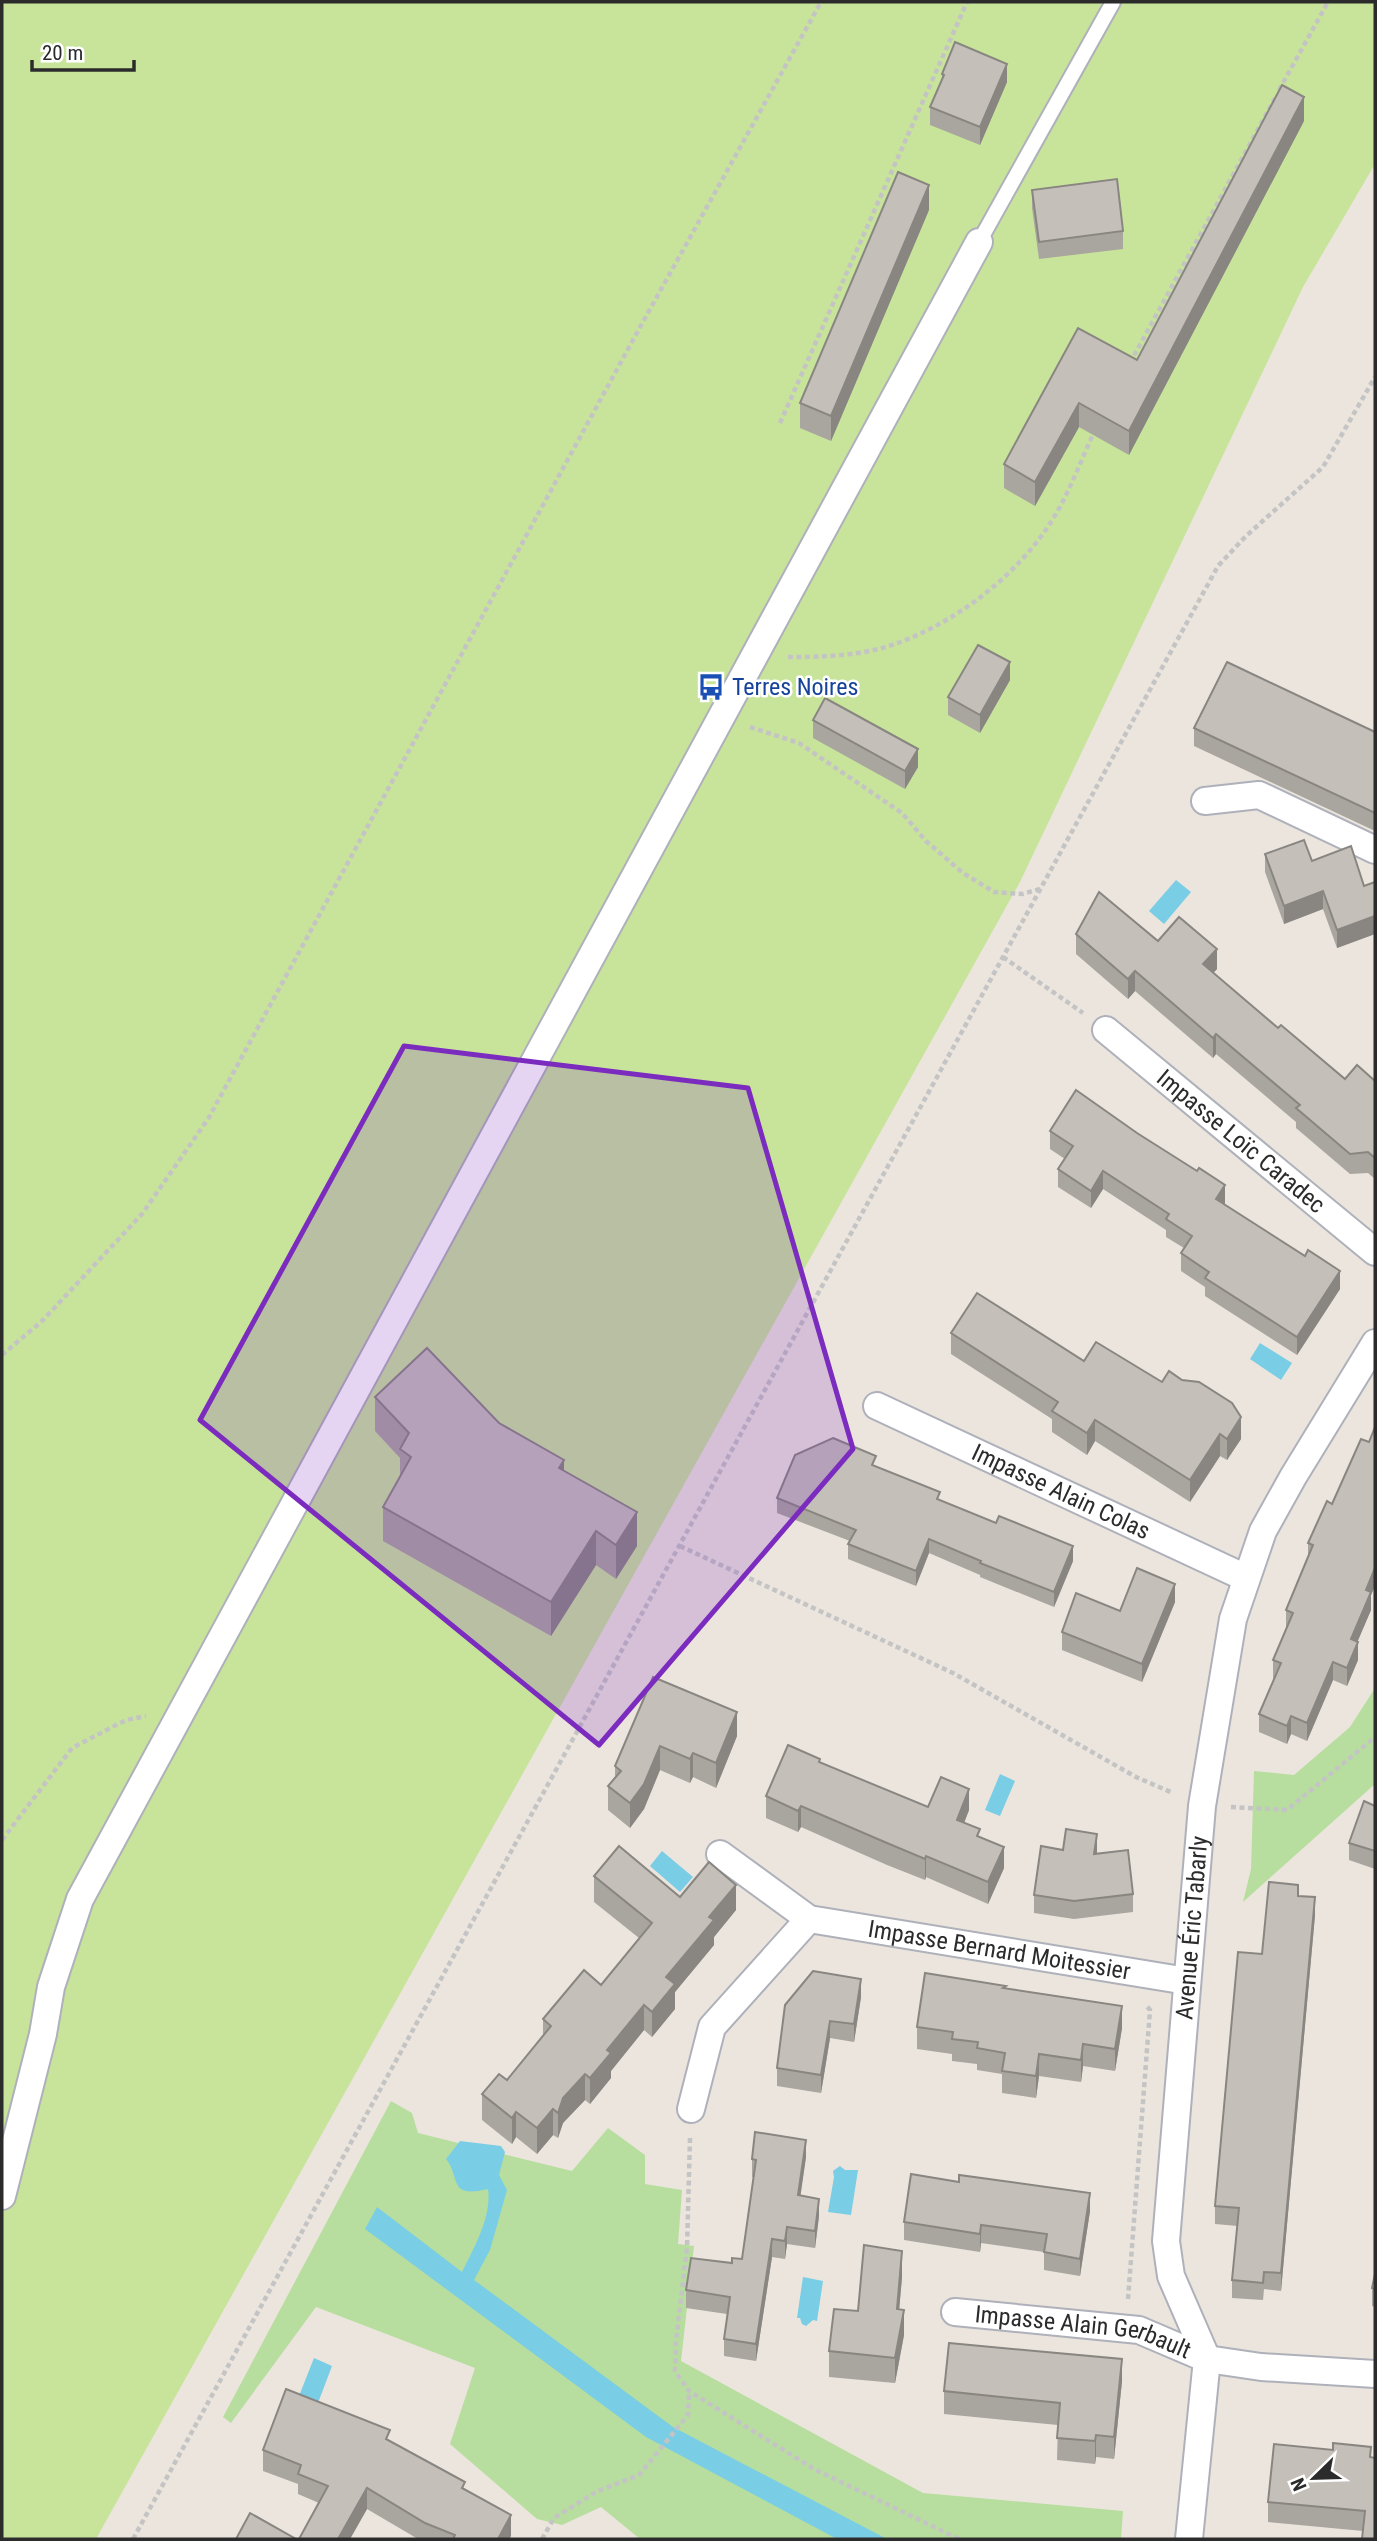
<svg xmlns="http://www.w3.org/2000/svg" width="1377" height="2541" viewBox="0 0 1377 2541" font-family="'Roboto Condensed',sans-serif">
	<rect width="100%" height="100%" fill="#ebe5de"/>
	<g fill="#b7de9e">
		<path d="M1375,1688V1784L1243,1902L1251,1869L1254,1771L1294,1775L1350,1727Z"/>
		<path d="M391,2101L412,2113L418,2133L572,2171L608,2128L645,2155V2184L682,2190L678,2244L694,2246L681,2361L923,2493L1123,2511L1121,2539H640L601,2507L562,2525L537,2519L450,2444L475,2368L316,2307L231,2423L223,2417Z"/>
	</g>
	<path fill="#c8e49b" d="M2,2H1375V164L1303,287L1020,882L96,2539H2Z"/>
	<g fill="#79cde5">
		<path d="M1176,880L1191,892L1164,924L1149,911Z"/>
		<path d="M1260,1343L1292,1363L1281,1380L1250,1359Z"/>
		<path d="M1000,1774L1015,1781L1000,1816L985,1810Z"/>
		<path d="M662,1851L693,1877L680,1892L650,1866Z"/>
		<path d="M460,2141L501,2146L505,2152L499,2175L507,2190L490,2250L474,2280L673,2427L887,2539H837L646,2437L365,2229L377,2207L462,2272C474,2248 492,2216 488,2189C447,2199 461,2177 446,2159Z"/>
		<path d="M840,2166L845,2170H858L851,2215L828,2212L834,2177L833,2171Z"/>
		<path d="M803,2277L823,2281L817,2321L813,2320L806,2326L802,2324L800,2318H797Z"/>
		<path d="M314,2358L332,2366L318,2403L299,2396Z"/>
	</g>
	<g fill="none" stroke-linecap="round" stroke-linejoin="round">
		<defs>
			<path id="service" d="M979,242L1113,2"/>
			<g id="minor">
				<path d="M1205,801L1259,795L1375,850"/>
				<path id="s1" d="M1106,1030L1375,1252"/>
				<path id="s2" d="M877,1406L1246,1578"/>
				<path id="s3" d="M720,1854L809,1919L1187,1981"/>
				<path d="M691,2109L712,2027L809,1919"/>
				<path d="M2,2196L43,2034L51,1987L80,1899L979,242"/>
				<path id="s4" d="M955,2312L1139,2330L1207,2359L1261,2367L1375,2374"/>
				<path id="s5" d="M1189,2539L1207,2359L1171,2276L1166,2241L1202,1806L1233,1619L1263,1531L1293,1477L1375,1343"/>
			</g>
		</defs>
		<use href="#service" stroke="#aeb1ba" stroke-width="18"/>
		<use href="#minor" stroke="#aeb1ba" stroke-width="30"/>
		<g stroke="#c4c4c4" stroke-width="4.5" stroke-dasharray="5 3.5" stroke-linecap="butt">
			<path d="M1279,90L1328,2"/>
			<path d="M1130,363L1275,98"/>
			<path d="M780,423L967,2"/>
			<path d="M788,657C821,657 857,656 889,646C953,625 1015,578 1051,522C1069,494 1081,460 1095,430"/>
			<path d="M750,727L799,743L902,813L926,841L963,873L994,892L1022,894L1040,889"/>
			<path d="M1003,957L1083,1013"/>
			<path d="M2,1355L42,1321L142,1214L208,1119L639,329L821,2"/>
			<path d="M680,1546L953,1673L1136,1777L1173,1793"/>
			<path d="M1231,1807L1287,1810L1375,1737"/>
			<path d="M2,1840L72,1748L126,1720L146,1716"/>
			<path d="M690,2138L687,2248L676,2341L675,2371L689,2391L814,2469L959,2539"/>
			<path d="M1128,2299L1150,2010L1146,2005"/>
			<path d="M133,2539L1218,566L1246,536L1323,467L1375,377"/>
			<path d="M542,2539L554,2518L596,2492L639,2475L688,2415L689,2391"/>
		</g>
		<use href="#service" stroke="#fff" stroke-width="14"/>
		<use href="#minor" stroke="#fff" stroke-width="26"/>
	</g>
	<g fill="#a9a59f">
		<path d="M942,74L1007,82L980,145L930,125V107L942,80Z"/>
		<path d="M1304,121L1129,455L1079,427L1035,506L1004,488V464L1078,328L1137,360Z"/>
		<path d="M1032,190L1123,231V249L1039,259L1032,208Z"/>
		<path d="M929,210L831,441L800,428V403Z"/>
		<path d="M1010,680L980,733L948,715V697Z"/>
		<path d="M813,720L918,767L905,789L813,738Z"/>
		<path d="M1194,728L1375,732V831L1194,746Z"/>
		<path d="M1265,854L1312,861L1364,886L1375,882V934L1337,948L1323,909L1284,924L1265,872Z"/>
		<path d="M1076,934L1158,941L1217,969L1213,973L1278,1028L1345,1079L1375,1081V1179L1368,1173L1350,1174L1296,1128V1122L1216,1054L1213,1058L1135,991L1128,999L1076,954Z"/>
		<path d="M1050,1131L1225,1203L1224,1204L1340,1289L1297,1355L1205,1296V1287L1181,1271V1253L1184,1248L1166,1237V1230L1103,1189L1091,1208L1058,1187V1169L1065,1159L1050,1149Z"/>
		<path d="M951,1333L1084,1361L1241,1439L1227,1460L1220,1456L1190,1502L1095,1441L1087,1455L1052,1432V1419L951,1354Z"/>
		<path d="M375,1397L499,1423L564,1471L637,1546L616,1579L596,1565L551,1636L383,1541V1507L400,1477V1458L375,1431Z"/>
		<path d="M1375,1427V1586L1371,1595V1610L1357,1642L1358,1660L1347,1686L1333,1680L1307,1741L1291,1734L1287,1744L1259,1732V1714L1275,1679L1273,1678V1660L1286,1628V1610L1308,1556V1543L1369,1442Z"/>
		<path d="M876,1467L940,1500L1073,1561L1054,1607L980,1577V1575L929,1553L916,1586L848,1559V1544L850,1541L777,1513V1498Z"/>
		<path d="M1175,1602L1142,1682L1062,1650V1632L1120,1611Z"/>
		<path d="M653,1677L737,1736L716,1788L693,1777L690,1783L660,1770L644,1809L630,1828L608,1810V1786L615,1778V1766Z"/>
		<path d="M820,1762L928,1807L969,1810L964,1823L980,1837L1004,1868L988,1904L926,1877L925,1880L887,1865L801,1827L798,1832L766,1818V1796Z"/>
		<path d="M1375,1806V1869L1349,1860V1843Z"/>
		<path d="M1097,1854L1133,1894V1912L1074,1919L1034,1913V1895Z"/>
		<path d="M594,1876L736,1910L714,1937V1945L675,1992V2009L652,2037L644,2030L611,2071V2078L590,2104L585,2100L563,2123L558,2138L553,2135L537,2154L516,2137L512,2144L482,2120V2094L507,2080L543,2035V2019L601,1985L639,1938L594,1902Z"/>
		<path d="M1298,1896L1315,1915L1281,2291L1264,2289L1263,2300L1232,2298V2280L1238,2226L1215,2224V2206L1262,1954Z"/>
		<path d="M1006,1989L1122,2028L1115,2071L1083,2066L1081,2082L1039,2076L1036,2098L1002,2093V2074L977,2070V2064L952,2061V2054L917,2049V2027Z"/>
		<path d="M861,1997L854,2042L830,2038L821,2093L777,2086V2068L785,2005Z"/>
		<path d="M1375,2042V2067H1374V2049Z"/>
		<path d="M806,2157L800,2196L819,2216L815,2248L787,2244L785,2259L772,2257L756,2361L724,2356V2339L727,2314L686,2308V2290L732,2263L742,2259L754,2177H752V2159Z"/>
		<path d="M1090,2211L1080,2276L1044,2270V2252L981,2243L980,2252L904,2240V2222Z"/>
		<path d="M1375,2274V2307L1372,2306V2288Z"/>
		<path d="M902,2277L899,2309L904,2335L895,2383L829,2377V2351L858,2311Z"/>
		<path d="M1122,2381L1114,2459L1096,2457L1095,2464L1057,2460L1058,2425L944,2414V2391Z"/>
		<path d="M390,2441L465,2490L511,2536L509,2539H418L367,2509L350,2539H299L319,2503L298,2494V2484L263,2471V2450Z"/>
		<path d="M1371,2457L1363,2531L1268,2522V2502Z"/>
	</g>
	<g fill="#898682">
		<path d="M1007,64V82L980,145V127Z"/>
		<path d="M1304,97V121L1129,455V431Z"/>
		<path d="M929,185V210L831,441V416Z"/>
		<path d="M1079,403V427L1035,506V482Z"/>
		<path d="M1010,662V680L980,733V715Z"/>
		<path d="M918,749V767L905,789V771Z"/>
		<path d="M1323,891V909L1284,924V906Z"/>
		<path d="M1375,916V934L1337,948V930Z"/>
		<path d="M1217,949V969L1203,984V964Z"/>
		<path d="M1135,971V991L1128,999V979Z"/>
		<path d="M1216,1034V1054L1213,1058V1038Z"/>
		<path d="M1103,1171V1189L1091,1208V1191Z"/>
		<path d="M1225,1185V1203L1216,1216V1199Z"/>
		<path d="M1340,1271V1289L1297,1355V1337Z"/>
		<path d="M1241,1417V1439L1227,1460V1439Z"/>
		<path d="M1095,1420V1441L1087,1455V1433Z"/>
		<path d="M1220,1434V1456L1190,1502V1480Z"/>
		<path d="M564,1460V1495L559,1468Z"/>
		<path d="M637,1512V1546L616,1579V1545Z"/>
		<path d="M596,1531V1565L551,1636V1602Z"/>
		<path d="M929,1539V1553L916,1586V1571Z"/>
		<path d="M1073,1546V1561L1054,1607V1592Z"/>
		<path d="M1375,1568V1586L1371,1595V1610L1351,1657V1639L1366,1590Z"/>
		<path d="M1175,1584V1602L1142,1682V1664Z"/>
		<path d="M1358,1642V1660L1347,1686V1668Z"/>
		<path d="M1333,1662V1680L1307,1741V1723Z"/>
		<path d="M737,1712V1736L716,1788V1763Z"/>
		<path d="M1291,1716V1734L1287,1744V1726Z"/>
		<path d="M660,1746V1770L644,1809L630,1828V1803Z"/>
		<path d="M693,1753V1777L690,1783V1759Z"/>
		<path d="M969,1789V1810L957,1841V1820Z"/>
		<path d="M801,1806V1827L798,1832V1811Z"/>
		<path d="M1097,1834V1852L1094,1872V1854Z"/>
		<path d="M1004,1847V1868L988,1904V1882Z"/>
		<path d="M926,1856V1877L925,1880V1859Z"/>
		<path d="M736,1885V1910L714,1937V1945L675,1992V2009L652,2037V2012L666,1977L709,1917Z"/>
		<path d="M1315,1897V1915L1281,2291V2273Z"/>
		<path d="M861,1979V1997L854,2042V2024Z"/>
		<path d="M644,2005V2030L611,2071V2078L590,2104V2078L607,2050Z"/>
		<path d="M1122,2006V2028L1115,2071V2049Z"/>
		<path d="M830,2021V2038L821,2093V2075Z"/>
		<path d="M1083,2044V2066L1081,2082V2060Z"/>
		<path d="M1039,2054V2076L1036,2098V2076Z"/>
		<path d="M585,2074V2100L563,2123L558,2138V2113L563,2098Z"/>
		<path d="M553,2109V2135L537,2154V2128Z"/>
		<path d="M516,2112V2137L512,2144V2118Z"/>
		<path d="M806,2140V2157L798,2213V2195Z"/>
		<path d="M1090,2193V2211L1080,2276V2259Z"/>
		<path d="M819,2199V2216L815,2248V2231Z"/>
		<path d="M981,2225V2243L980,2252V2234Z"/>
		<path d="M787,2227V2244L785,2259V2241Z"/>
		<path d="M772,2239V2257L756,2361V2344Z"/>
		<path d="M902,2251V2277L897,2335V2309Z"/>
		<path d="M904,2310V2335L895,2383V2358Z"/>
		<path d="M1122,2359V2381L1114,2459V2437Z"/>
		<path d="M1096,2435V2457L1095,2464V2441Z"/>
		<path d="M367,2488V2509L350,2539H338Z"/>
		<path d="M511,2515V2536L509,2539H498Z"/>
	</g>
	<g fill="#c4c0b9" stroke="#898682" stroke-width="2">
		<path d="M955,42L1007,64L980,127L930,107L944,75L942,74Z"/>
		<path d="M1282,85L1304,97L1129,431L1079,403L1035,482L1004,464L1078,328L1137,360Z"/>
		<path d="M898,172L929,185L831,416L800,403Z"/>
		<path d="M1117,179L1123,231L1039,242L1032,190Z"/>
		<path d="M978,645L1010,662L980,715L948,697Z"/>
		<path d="M1227,662L1375,732V813L1194,728Z"/>
		<path d="M825,698L918,749L905,771L813,720Z"/>
		<path d="M1304,840L1312,861L1351,846L1364,886L1375,882V916L1337,930L1323,891L1284,906L1265,854Z"/>
		<path d="M1099,892L1158,941L1179,917L1217,949L1203,964L1278,1028L1281,1025L1345,1079L1357,1065L1375,1081V1158L1368,1152L1350,1154L1296,1108L1300,1105L1216,1034L1213,1038L1135,971L1128,979L1076,934Z"/>
		<path d="M1076,1090L1137,1133L1197,1171L1199,1168L1225,1185L1216,1199L1305,1256L1308,1250L1340,1271L1297,1337L1205,1278L1209,1272L1181,1253L1192,1236L1166,1219L1169,1214L1103,1171L1091,1191L1058,1169L1073,1146L1050,1131Z"/>
		<path d="M977,1293L1084,1361L1096,1342L1162,1382L1169,1371L1182,1380L1199,1382L1232,1403L1241,1417L1227,1439L1220,1434L1190,1480L1095,1420L1087,1433L1052,1411L1058,1402L951,1333Z"/>
		<path d="M427,1348L499,1423L564,1460L559,1468L637,1512L616,1545L596,1531L551,1602L383,1507L411,1457L400,1449L409,1433L375,1397Z"/>
		<path d="M1375,1427V1568L1366,1590L1371,1592L1351,1639L1358,1642L1347,1668L1333,1662L1307,1723L1291,1716L1287,1726L1259,1714L1281,1663L1273,1660L1293,1613L1286,1610L1313,1545L1308,1543L1327,1501L1332,1504L1361,1439L1369,1442Z"/>
		<path d="M833,1438L876,1456L872,1465L940,1492L937,1499L996,1523L999,1516L1073,1546L1054,1592L980,1563L981,1561L929,1539L916,1571L848,1544L856,1530L777,1498L795,1455Z"/>
		<path d="M1137,1568L1175,1584L1142,1664L1062,1632L1076,1593L1120,1611Z"/>
		<path d="M653,1677L737,1712L716,1763L693,1753L690,1759L660,1746L644,1784L630,1803L608,1786L621,1771L615,1766Z"/>
		<path d="M788,1745L820,1759L819,1762L928,1807L941,1777L969,1789L957,1820L980,1829L977,1836L1004,1847L988,1882L926,1856L925,1859L887,1843L801,1806L798,1811L766,1796Z"/>
		<path d="M1364,1801L1375,1806V1851L1349,1843Z"/>
		<path d="M1066,1829L1097,1834L1094,1854L1128,1850L1133,1894L1074,1901L1034,1895L1041,1846L1063,1850Z"/>
		<path d="M619,1846L680,1897L709,1862L736,1885L709,1917L714,1920L666,1977L675,1984L652,2012L644,2005L607,2050L611,2053L590,2078L585,2074L563,2098L558,2113L553,2109L537,2128L516,2112L512,2118L482,2094L499,2074L507,2080L551,2026L543,2019L584,1970L601,1985L652,1923L594,1876Z"/>
		<path d="M1269,1882L1298,1885V1896L1315,1897L1281,2273L1264,2272L1263,2283L1232,2280L1239,2208L1215,2206L1238,1952L1262,1954Z"/>
		<path d="M813,1971L861,1979L854,2024L830,2021L821,2075L777,2068L785,2005Z"/>
		<path d="M925,1973L1006,1986L1003,1988L1122,2006L1115,2049L1083,2044L1081,2060L1039,2054L1036,2076L1002,2071L1005,2053L977,2048L978,2042L952,2039L953,2032L917,2027Z"/>
		<path d="M755,2132L806,2140L798,2195L819,2199L815,2231L787,2227L785,2241L772,2239L756,2344L724,2339L730,2297L686,2290L691,2258L732,2263V2258L742,2259L756,2160L752,2159Z"/>
		<path d="M911,2174L959,2182V2175L1090,2193L1080,2259L1044,2252L1047,2234L981,2225L980,2234L904,2222Z"/>
		<path d="M864,2245L902,2251L897,2309L904,2310L895,2358L829,2351L834,2309L858,2311Z"/>
		<path d="M1375,2274V2289L1372,2288Z"/>
		<path d="M949,2343L1122,2359L1114,2437L1096,2435L1095,2441L1057,2438L1060,2403L944,2391Z"/>
		<path d="M286,2389L390,2430L386,2439L465,2482L462,2488L511,2515L498,2539H453L455,2535L425,2523L367,2488L338,2539H299L328,2486L298,2474L301,2465L263,2450Z"/>
		<path d="M1333,2443L1371,2447L1370,2457L1375,2458V2539H1362L1365,2511L1268,2502L1274,2444L1333,2450Z"/>
		<path d="M250,2513L296,2539H236Z"/>
	</g>
	<path fill="#7b2cbf" fill-opacity="0.2" stroke="#7b2cbf" stroke-width="5" stroke-linejoin="round" d="M404,1046L748,1088L853,1449L599,1745L200,1420Z"/>
	<defs>
		<symbol id="bus-bare" viewBox="-9 -9 18 18"><path d="M-5-6H5V4H4V6H2V4H-2V6H-4V4H-5ZM-3.5-4V0h7V-4ZM-3.5 1.2v1.5H-2V1.2ZM2 1.2v1.5H3.5V1.2Z" fill="#1a4fb4" stroke="#fff" stroke-width="2.5" paint-order="stroke"/></symbol>
	</defs>
	<g fill-rule="evenodd">
		<use href="#bus-bare" x="692" y="668" width="38" height="38"/>
	</g>
	<g text-anchor="middle" stroke-width="5" stroke-linejoin="round" paint-order="stroke">
		<g font-size="24" fill="#164399" stroke="#fff" text-anchor="start">
			<text x="732" y="695">Terres Noires</text>
		</g>
		<g font-size="24" fill="#2b2b2b" stroke="#fff">
			<text dy="8" stroke="none"><textPath href="#s1" startOffset="175">Impasse Loïc Caradec</textPath></text>
			<text dy="8" stroke="none"><textPath href="#s2" startOffset="203">Impasse Alain Colas</textPath></text>
			<text dy="8" stroke="none"><textPath href="#s5" startOffset="621">Avenue Éric Tabarly</textPath></text>
			<text dy="8" stroke="none"><textPath href="#s3" startOffset="303">Impasse Bernard Moitessier</textPath></text>
			<text dy="8" stroke="none"><textPath href="#s4" startOffset="130">Impasse Alain Gerbault</textPath></text>
		</g>
	</g>
	<rect width="1377" height="2541" fill="none" stroke="#2b2b2b" stroke-width="7"/>
	<g transform="translate(1314 2478) rotate(247)" stroke="#ffffff" stroke-width="5" paint-order="stroke">
	<path d="M0-5L12 26L0 18L-12 26Z" fill="#2b2b2b"/>
	<text y="-10" font-size="19" font-weight="bold" text-anchor="middle" fill="#2b2b2b">N</text>
	</g>
	<path d="M32 60v10h102v-10" fill="none" stroke="#2b2b2b" stroke-width="3.5"/>
	<text x="42" y="60" font-size="21" fill="#2b2b2b" stroke="#ffffff" stroke-width="5" paint-order="stroke">20 m</text>
</svg>
